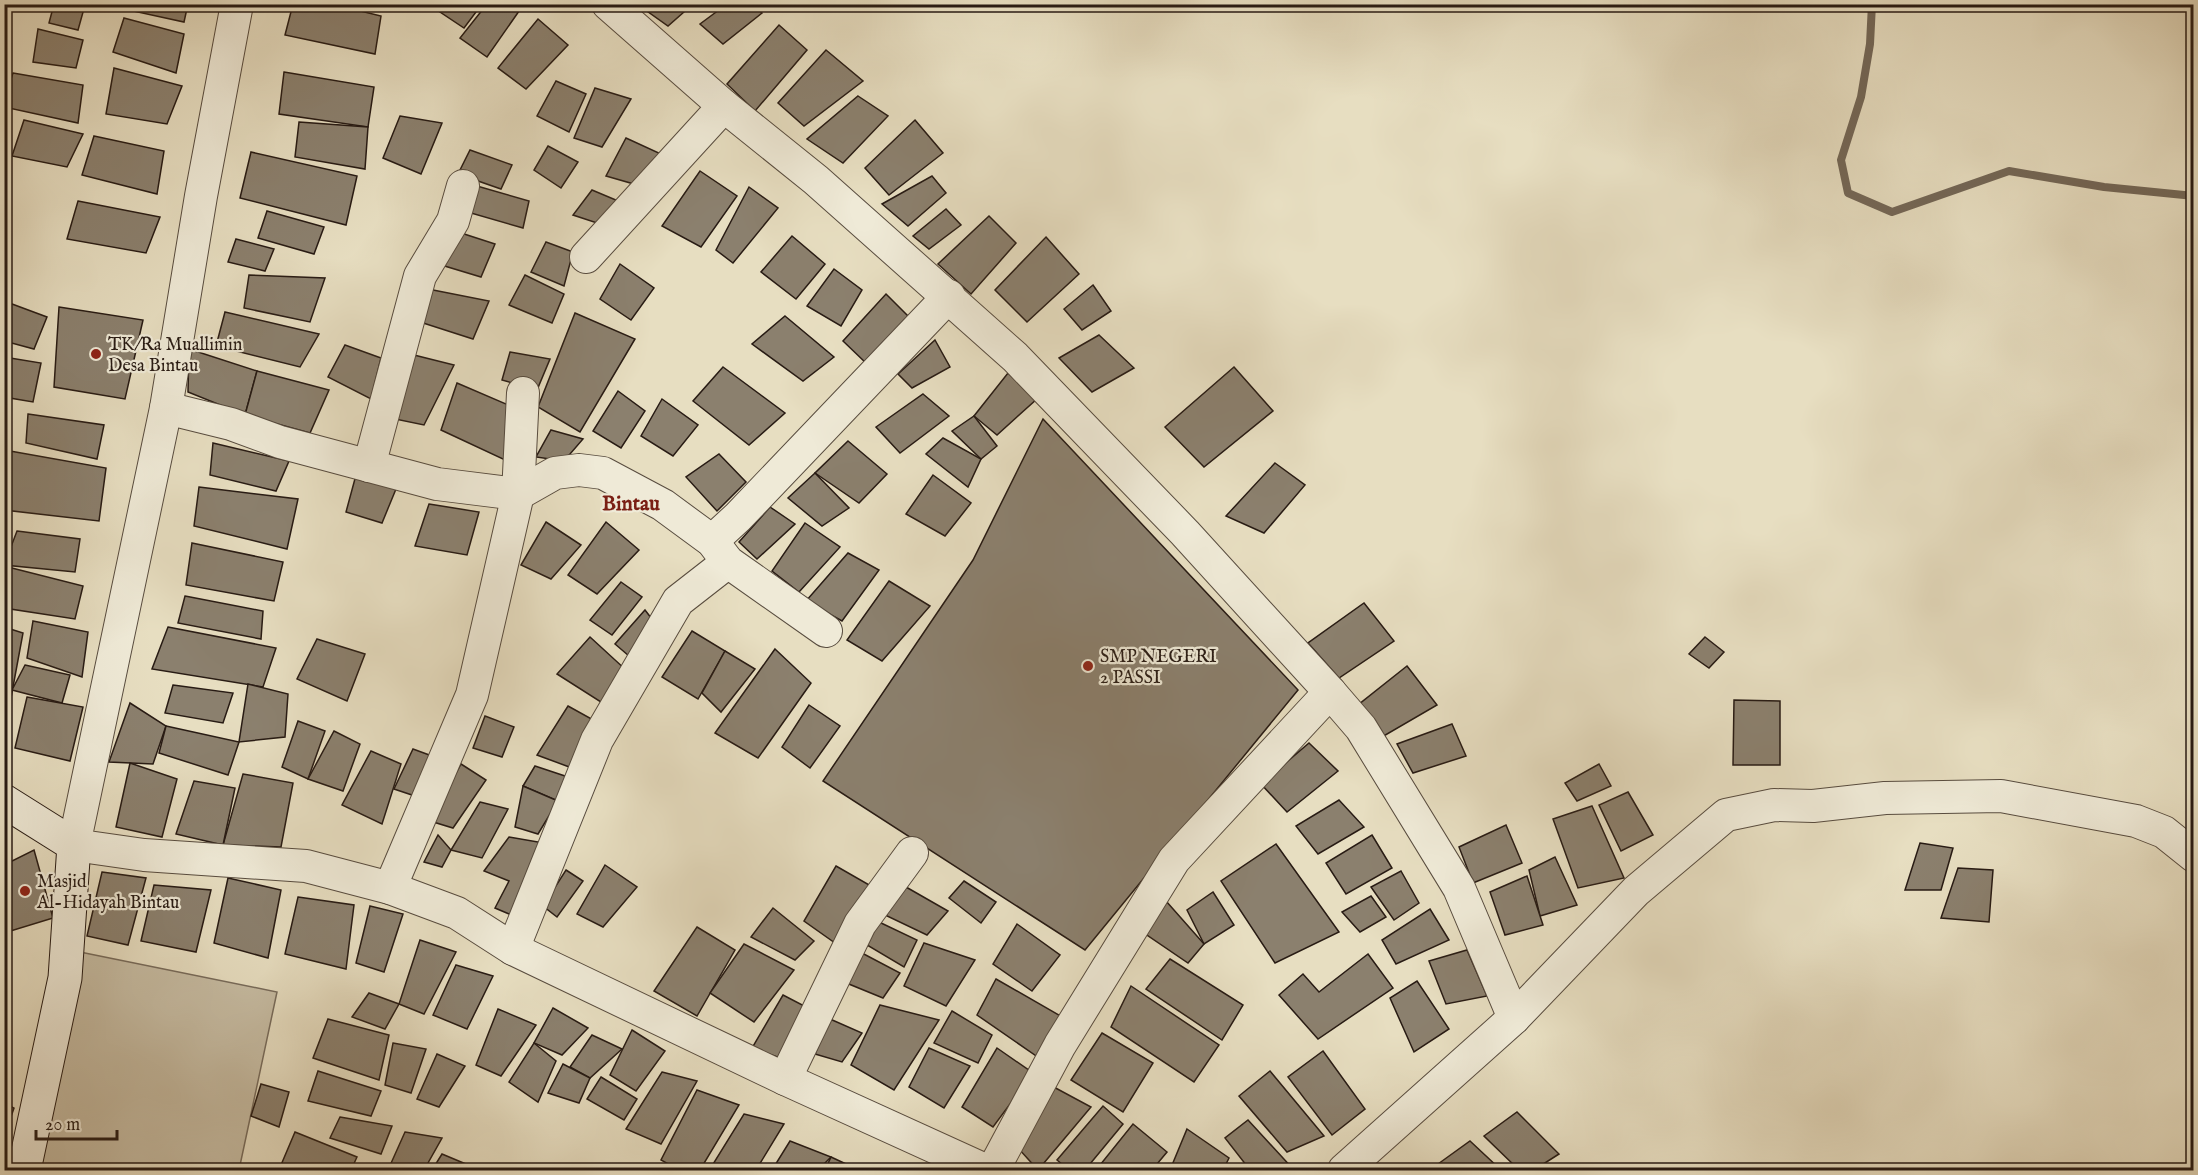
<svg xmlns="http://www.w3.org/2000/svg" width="2198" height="1175" viewBox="0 0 2198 1175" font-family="'IM FELL English',serif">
	<rect width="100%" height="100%" fill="#e7dec1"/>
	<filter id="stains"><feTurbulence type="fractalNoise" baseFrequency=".00333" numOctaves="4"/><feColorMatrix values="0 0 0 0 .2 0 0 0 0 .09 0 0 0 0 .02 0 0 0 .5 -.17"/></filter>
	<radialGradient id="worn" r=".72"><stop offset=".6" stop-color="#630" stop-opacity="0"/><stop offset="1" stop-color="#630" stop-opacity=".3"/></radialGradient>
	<path fill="#c7bda4" stroke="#786c5c" stroke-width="1.5" d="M80,952L277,992L239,1170H33Z"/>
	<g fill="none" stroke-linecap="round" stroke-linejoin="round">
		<path stroke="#746858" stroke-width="8" d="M1872,4L1870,44L1861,97L1841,160L1848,193L1892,212L2009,171L2104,187L2194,196"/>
	</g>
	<g fill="#8b806e" stroke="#281b14" stroke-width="1.5">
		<path d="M54,4L85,5L78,30L49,23Z"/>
		<path d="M133,4H188L184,22L133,11Z"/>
		<path d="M293,4H332L381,16L375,54L285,35Z"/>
		<path d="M432,4H482L464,28L431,6Z"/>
		<path d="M487,4H524L487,57L460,38Z"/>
		<path d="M637,4H693L668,26Z"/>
		<path d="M727,4H751L762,13L723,44L700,24Z"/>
		<path d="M124,18L184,34L176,73L113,52Z"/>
		<path d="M538,19L568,45L526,89L498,68Z"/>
		<path d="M779,25L807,50L755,111L727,84Z"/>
		<path d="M38,29L83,40L76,68L33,62Z"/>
		<path d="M826,50L863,81L804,126L778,103Z"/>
		<path d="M114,68L182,86L167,124L106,114Z"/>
		<path d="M284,72L374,87L368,127L279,114Z"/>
		<path d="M13,73L83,85L78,123L4,107V100Z"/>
		<path d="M556,81L586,94L569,132L537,116Z"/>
		<path d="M595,88L631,99L602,147L574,138Z"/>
		<path d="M858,96L888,116L843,163L807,139Z"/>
		<path d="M400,116L442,123L421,174L383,158Z"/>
		<path d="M24,120L83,134L67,167L12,156Z"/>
		<path d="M915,120L943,153L889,195L865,168Z"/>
		<path d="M299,122L368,127L365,169L295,157Z"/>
		<path d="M94,136L164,151L157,194L82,175Z"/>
		<path d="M626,138L661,154L641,186L606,176Z"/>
		<path d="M548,146L578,162L561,188L534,170Z"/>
		<path d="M470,150L512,165L501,189L458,174Z"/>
		<path d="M251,152L357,176L346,225L240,198Z"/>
		<path d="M700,171L737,196L701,247L662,226Z"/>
		<path d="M932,176L946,193L908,226L882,204Z"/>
		<path d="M470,184L529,201L523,228L464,211Z"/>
		<path d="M749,187L778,208L733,263L716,250Z"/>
		<path d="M592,190L623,203L600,224L573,215Z"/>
		<path d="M78,201L160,217L146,253L67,239Z"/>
		<path d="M946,209L961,225L929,249L913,236Z"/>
		<path d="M267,211L324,227L314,254L258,238Z"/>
		<path d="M989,216L1016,243L971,294L938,264Z"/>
		<path d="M458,232L495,244L481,277L438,264Z"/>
		<path d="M792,236L825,264L796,299L761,272Z"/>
		<path d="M1046,237L1079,274L1027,322L995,290Z"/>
		<path d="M236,239L274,249L265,271L228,262Z"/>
		<path d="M546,242L573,252L564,286L531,272Z"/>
		<path d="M620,264L654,288L631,320L600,299Z"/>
		<path d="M834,269L862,290L841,326L807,306Z"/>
		<path d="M249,275L325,278L310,322L244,308Z"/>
		<path d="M525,275L564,294L552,323L509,305Z"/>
		<path d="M1093,285L1111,311L1082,330L1064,309Z"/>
		<path d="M428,289L489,301L473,339L420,322Z"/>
		<path d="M886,294L913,321L867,364L843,341Z"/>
		<path d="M4,301L47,317L34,349L4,341Z"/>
		<path d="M59,307L143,320L125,399L54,387Z"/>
		<path d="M225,312L319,334L300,367L216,346Z"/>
		<path d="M575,313L635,339L580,432L538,407Z"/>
		<path d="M785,316L834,357L803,381L752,344Z"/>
		<path d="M1099,335L1134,368L1092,392L1059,358Z"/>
		<path d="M935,340L950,367L912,388L898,374Z"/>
		<path d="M345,345L381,358L371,399L328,377Z"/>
		<path d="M189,349L257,371L245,415L188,392Z"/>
		<path d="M510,352L550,359L537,390L502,380Z"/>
		<path d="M414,355L454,365L424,425L395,419Z"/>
		<path d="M4,357L41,363L33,402L4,397Z"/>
		<path d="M723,367L785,413L749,445L693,401Z"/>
		<path d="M1234,367L1273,411L1204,467L1165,427Z"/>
		<path d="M257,371L329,390L310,433L245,415Z"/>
		<path d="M1008,373L1038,398L997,435L974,416Z"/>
		<path d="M457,383L513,407L505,460L441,430Z"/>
		<path d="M618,391L645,411L621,448L593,431Z"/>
		<path d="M923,394L949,416L900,453L876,427Z"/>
		<path d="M662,399L698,425L673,456L641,436Z"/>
		<path d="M28,414L104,425L97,459L26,443Z"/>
		<path d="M974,416L997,446L981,459L952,431Z"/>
		<path d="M1043,419L1298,690L1085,950L823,781L973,560Z"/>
		<path d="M551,430L583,439L564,461L536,457Z"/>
		<path d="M943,438L981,459L968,487L926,454Z"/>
		<path d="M848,441L887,474L859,503L815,473Z"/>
		<path d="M213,443L289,461L276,491L210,475Z"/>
		<path d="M10,451L106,468L99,521L4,510V482Z"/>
		<path d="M719,454L746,482L717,511L686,477Z"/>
		<path d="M1275,463L1305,485L1264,533L1226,516Z"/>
		<path d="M815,473L849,508L822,526L788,498Z"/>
		<path d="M356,475L396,489L382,523L346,512Z"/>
		<path d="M933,475L971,503L945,536L906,514Z"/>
		<path d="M199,487L298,499L287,549L194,526Z"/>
		<path d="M429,504L479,512L467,555L415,546Z"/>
		<path d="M770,507L795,524L757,559L739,542Z"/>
		<path d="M546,522L581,545L551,579L521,565Z"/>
		<path d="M606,522L639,550L597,594L568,575Z"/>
		<path d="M805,523L840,547L799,592L772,571Z"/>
		<path d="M17,531L80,539L75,572L4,565Z"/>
		<path d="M192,543L283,562L274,601L186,585Z"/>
		<path d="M848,553L879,570L842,621L806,601Z"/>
		<path d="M4,566L83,586L75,619L4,608Z"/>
		<path d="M889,581L930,606L882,661L847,640Z"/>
		<path d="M621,582L642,597L612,635L590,620Z"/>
		<path d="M185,596L263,611L261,639L178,623Z"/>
		<path d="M1364,603L1394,641L1339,678L1308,643Z"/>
		<path d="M645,610L655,623L629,656L615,644Z"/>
		<path d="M33,621L88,632L82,677L27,658Z"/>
		<path d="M4,627L23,633L8,714L4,713Z"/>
		<path d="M168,627L276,648L263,687L152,669Z"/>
		<path d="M692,631L725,651L698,699L662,677Z"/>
		<path d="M590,637L626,670L604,704L557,674Z"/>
		<path d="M1705,637L1724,652L1709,668L1689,654Z"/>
		<path d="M317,639L365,654L347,701L297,679Z"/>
		<path d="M775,649L811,683L758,758L715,733Z"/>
		<path d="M725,651L755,669L721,712L702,693Z"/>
		<path d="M25,665L70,675L62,703L12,690Z"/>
		<path d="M1407,666L1437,705L1382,737L1358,705Z"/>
		<path d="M248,684L288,694L285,737L239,742Z"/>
		<path d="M173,685L233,693L223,723L165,713Z"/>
		<path d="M27,697L83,707L70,761L15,748Z"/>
		<path d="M1734,700L1780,701V765H1733Z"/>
		<path d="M130,703L166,726L153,764L109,762Z"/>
		<path d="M809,705L840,726L810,768L782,747Z"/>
		<path d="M568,706L597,722L572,768L537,755Z"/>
		<path d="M485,716L514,727L502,757L473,748Z"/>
		<path d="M298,721L325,731L308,779L282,767Z"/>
		<path d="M1452,724L1466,756L1413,773L1397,744Z"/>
		<path d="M166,726L239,742L228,775L159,753Z"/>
		<path d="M334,731L360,744L343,791L308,779Z"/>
		<path d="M1309,743L1338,771L1287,812L1261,784Z"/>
		<path d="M413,749L432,756L415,796L394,789Z"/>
		<path d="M371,751L401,764L382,824L342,805Z"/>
		<path d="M130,763L177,779L162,837L116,827Z"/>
		<path d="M461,764L486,780L453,828L430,821Z"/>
		<path d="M1599,764L1611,786L1577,801L1565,783Z"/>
		<path d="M535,766L571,778L558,801L523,786Z"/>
		<path d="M243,774L293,783L281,847L223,845Z"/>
		<path d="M194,781L235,788L223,845L176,834Z"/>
		<path d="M523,786L558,801L538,834L515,827Z"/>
		<path d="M1628,792L1653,835L1621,851L1599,805Z"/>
		<path d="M1339,800L1364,827L1318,854L1296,826Z"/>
		<path d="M480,802L508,809L482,858L451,850Z"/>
		<path d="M1592,806L1624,878L1578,888L1553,819Z"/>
		<path d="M1506,825L1522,863L1473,883L1459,847Z"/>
		<path d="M438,835L451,850L442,867L424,862Z"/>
		<path d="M1372,835L1392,868L1346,894L1326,863Z"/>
		<path d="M509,837L544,843L514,916L495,908L509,881L484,871Z"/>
		<path d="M1920,843L1953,848L1941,890H1905Z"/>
		<path d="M1276,844L1339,932L1275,963L1221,881Z"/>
		<path d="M34,850L53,918L4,933V865Z"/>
		<path d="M1555,857L1577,905L1540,916L1529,870Z"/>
		<path d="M605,865L637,887L603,927L577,914Z"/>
		<path d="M836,866L871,886L835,943L804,921Z"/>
		<path d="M1958,868L1993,870L1989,922L1941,918Z"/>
		<path d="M566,870L583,881L557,917L543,906Z"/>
		<path d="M1401,871L1419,903L1394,920L1371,887Z"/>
		<path d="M102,872L146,878L128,945L87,936Z"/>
		<path d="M1527,876L1543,925L1505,935L1490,892Z"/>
		<path d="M228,878L281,890L268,958L214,943Z"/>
		<path d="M964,881L996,902L981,923L949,898Z"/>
		<path d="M154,885L211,890L196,952L141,941Z"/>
		<path d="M906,887L948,911L927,935L885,915Z"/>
		<path d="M1213,892L1234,925L1204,944L1187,910Z"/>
		<path d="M1371,896L1386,917L1360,932L1342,912Z"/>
		<path d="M298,897L354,905L346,969L285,954Z"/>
		<path d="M1166,901L1204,944L1188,963L1144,933Z"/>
		<path d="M370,906L403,914L384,972L356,963Z"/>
		<path d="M773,908L814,941L795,960L751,937Z"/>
		<path d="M1430,909L1449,940L1396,964L1382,940Z"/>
		<path d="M879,922L917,940L904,967L867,945Z"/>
		<path d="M1017,924L1060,955L1032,991L993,964Z"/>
		<path d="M697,927L735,950L697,1016L654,991Z"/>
		<path d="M420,940L456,952L424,1014L399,1004Z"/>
		<path d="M924,943L975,960L946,1006L904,986Z"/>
		<path d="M744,944L794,970L754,1022L710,993Z"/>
		<path d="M1467,950L1487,996L1446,1004L1429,961Z"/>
		<path d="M860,952L900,973L883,998L844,982Z"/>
		<path d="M1368,954L1393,988L1318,1039L1279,995L1303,974L1319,992Z"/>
		<path d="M1170,959L1243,1005L1222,1040L1146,989Z"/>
		<path d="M456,965L493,976L467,1029L433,1015Z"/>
		<path d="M996,979L1064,1018L1042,1060L977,1015Z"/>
		<path d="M1417,981L1449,1029L1414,1052L1390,998Z"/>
		<path d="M1131,986L1219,1045L1194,1082L1111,1027Z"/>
		<path d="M369,993L399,1004L385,1029L352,1017Z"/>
		<path d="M783,995L812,1010L786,1060L752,1048Z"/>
		<path d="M880,1005L939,1020L894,1090L851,1065Z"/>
		<path d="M553,1008L588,1028L562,1055L534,1043Z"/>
		<path d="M498,1009L536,1025L501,1076L476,1065Z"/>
		<path d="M952,1011L992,1035L978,1063L934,1043Z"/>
		<path d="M328,1019L389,1035L379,1080L313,1058Z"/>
		<path d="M830,1019L862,1033L842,1062L815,1054Z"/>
		<path d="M632,1030L665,1051L636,1091L610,1075Z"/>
		<path d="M1102,1033L1153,1063L1123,1112L1071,1080Z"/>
		<path d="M592,1035L622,1049L590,1078L570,1067Z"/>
		<path d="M393,1043L426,1049L411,1093L385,1085Z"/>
		<path d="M534,1043L556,1061L538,1102L509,1082Z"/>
		<path d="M929,1048L970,1066L944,1108L909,1087Z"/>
		<path d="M997,1048L1033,1073L993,1127L962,1107Z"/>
		<path d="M1323,1051L1365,1109L1332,1135L1288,1077Z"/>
		<path d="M437,1054L465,1066L439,1107L417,1099Z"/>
		<path d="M563,1064L590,1078L579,1103L548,1093Z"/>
		<path d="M318,1071L381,1091L371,1116L308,1101Z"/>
		<path d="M1270,1071L1324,1136L1287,1152L1239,1096Z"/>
		<path d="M662,1072L697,1081L661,1144L626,1129Z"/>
		<path d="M601,1077L637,1099L624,1120L587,1099Z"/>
		<path d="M261,1084L289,1092L279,1127L251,1116Z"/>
		<path d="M1050,1085L1091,1107L1038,1170L1018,1148Z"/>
		<path d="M697,1090L739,1105L700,1170H679L661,1160Z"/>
		<path d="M4,1103L14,1108L8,1125L4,1124Z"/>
		<path d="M1103,1106L1123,1124L1085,1170H1069L1057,1160Z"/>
		<path d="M1517,1112L1559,1154L1534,1170H1519L1484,1136Z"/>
		<path d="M744,1114L784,1124L756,1170L710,1169Z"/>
		<path d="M340,1117L392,1126L381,1154L330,1138Z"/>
		<path d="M1248,1120L1294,1170H1250L1225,1138Z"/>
		<path d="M1133,1124L1167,1152L1152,1170H1096Z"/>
		<path d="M1187,1129L1229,1158L1223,1170H1170Z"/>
		<path d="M295,1132L357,1157L351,1170H298L281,1165Z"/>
		<path d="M405,1132L442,1138L424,1170H388Z"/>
		<path d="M790,1141L831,1157L818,1170H772Z"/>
		<path d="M1470,1141L1501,1170H1444L1438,1164Z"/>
		<path d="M442,1154L473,1167L472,1170H432Z"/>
		<path d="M831,1157L859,1170H825Z"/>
	</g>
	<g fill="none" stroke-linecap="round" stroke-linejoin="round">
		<defs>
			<g id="street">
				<path d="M237,4L201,196L166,408L74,845L144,855L306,866L390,888L457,913L513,949L785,1079L985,1170"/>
				<path d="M608,4L724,106L816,180L1015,357L1185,533L1330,692L1361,728L1459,888L1514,1018"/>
				<path d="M586,257L724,106"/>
				<path d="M166,408L231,424L280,442L437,484L518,494L555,473L579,470L603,473L663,505L712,541L728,562L826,631"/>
				<path d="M369,466L420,276L453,221L463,186"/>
				<path d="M712,541L738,517L949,296"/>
				<path d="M390,888L472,695L518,494L523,393"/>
				<path d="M513,949L597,740L678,601L728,562"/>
				<path d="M785,1079L860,924L912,853"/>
				<path d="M993,1170L1060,1045L1174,860L1330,692"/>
				<path d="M1344,1170L1514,1018L1636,891L1726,815L1774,805L1813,806L1885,798L2001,796L2136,821L2164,832L2194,856"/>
			</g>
			<path id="secondary" d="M4,801L74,845L65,978L24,1170"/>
		</defs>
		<use href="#street" stroke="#584c3f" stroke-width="34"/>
		<use href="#secondary" stroke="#281b14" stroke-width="35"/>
		<use href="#street" stroke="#efead7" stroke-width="32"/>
		<use href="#secondary" stroke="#efead7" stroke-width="33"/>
	</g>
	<g fill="#8f2418" stroke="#efead7" stroke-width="2">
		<circle cx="96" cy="354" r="6"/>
		<circle cx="1088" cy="666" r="6"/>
		<circle cx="25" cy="891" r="6"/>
	</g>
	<g text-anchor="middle" stroke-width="4.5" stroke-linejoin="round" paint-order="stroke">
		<g font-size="18" fill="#281b14" stroke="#efead7" text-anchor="start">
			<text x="108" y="350">TK/Ra Muallimin<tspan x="108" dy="21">Desa Bintau</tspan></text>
			<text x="1100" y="662">SMP NEGERI<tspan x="1100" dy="21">2 PASSI</tspan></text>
			<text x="37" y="887">Masjid<tspan x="37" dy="21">Al-Hidayah Bintau</tspan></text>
		</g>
		<g font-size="21" font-weight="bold" fill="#7a1f14" stroke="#efead7">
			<text x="631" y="510">Bintau</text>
		</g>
	</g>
	<rect width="2198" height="1175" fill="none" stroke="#e7dec1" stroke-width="24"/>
	<rect x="6" y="6" width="2186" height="1163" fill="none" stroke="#281b14" stroke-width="3"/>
	<rect x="12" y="12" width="2174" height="1151" fill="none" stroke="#281b14" stroke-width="1.5"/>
	<path d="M36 1130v9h81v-9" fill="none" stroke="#281b14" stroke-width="3"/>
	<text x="45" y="1130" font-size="18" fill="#281b14" stroke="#efead7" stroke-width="4.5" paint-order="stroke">20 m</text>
	<rect width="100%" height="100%" filter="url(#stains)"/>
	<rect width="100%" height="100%" fill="url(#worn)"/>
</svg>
